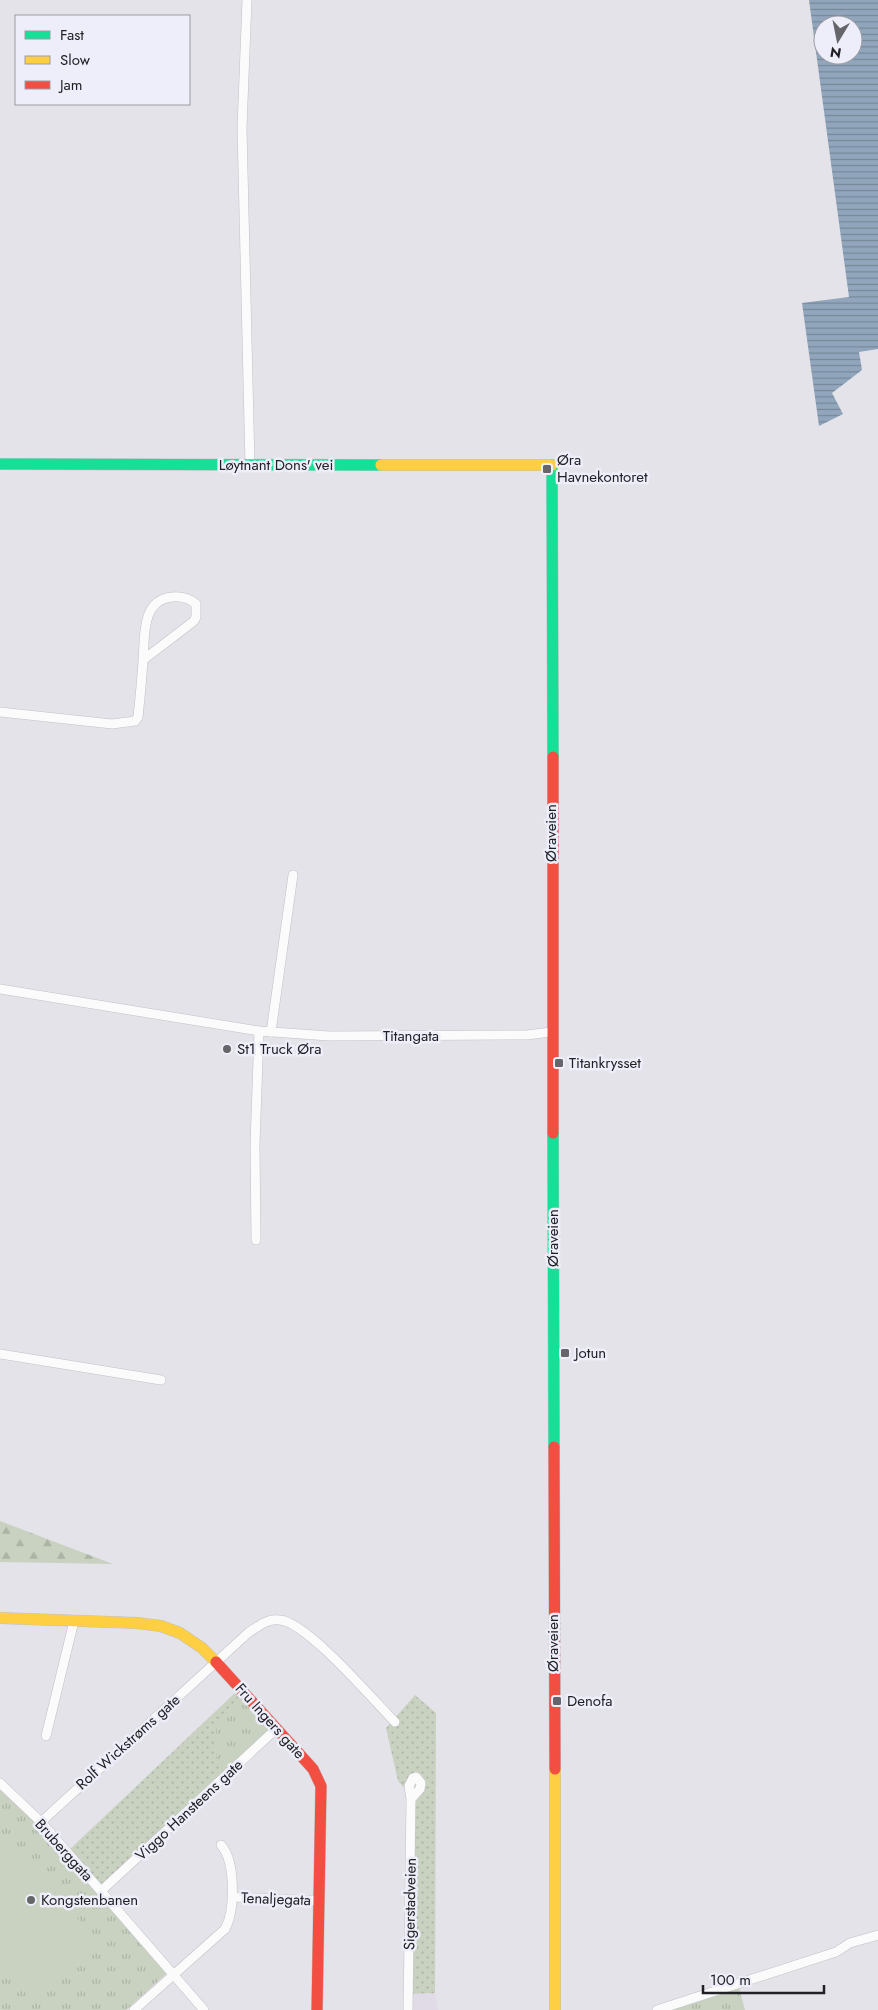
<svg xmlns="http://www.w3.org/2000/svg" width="878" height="2010" viewBox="0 0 878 2010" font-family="Jost,sans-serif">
	<defs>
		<pattern id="grass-dots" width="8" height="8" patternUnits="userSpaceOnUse" patternTransform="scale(1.25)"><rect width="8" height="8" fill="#c9d2c1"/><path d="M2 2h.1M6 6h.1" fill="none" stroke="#acb4a6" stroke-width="1.8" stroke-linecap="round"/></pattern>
		<pattern id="forest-firs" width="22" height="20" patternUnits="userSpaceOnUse" patternTransform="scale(1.25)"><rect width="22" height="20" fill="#c9d2c1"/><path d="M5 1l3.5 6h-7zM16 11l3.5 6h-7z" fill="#acb4a6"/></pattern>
		<pattern id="park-tufts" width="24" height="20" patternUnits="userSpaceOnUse" patternTransform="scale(1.25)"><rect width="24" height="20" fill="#c9d2c1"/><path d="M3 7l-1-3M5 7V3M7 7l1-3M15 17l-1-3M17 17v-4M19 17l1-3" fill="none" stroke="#acb4a6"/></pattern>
		<pattern id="water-rules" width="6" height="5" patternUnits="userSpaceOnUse" patternTransform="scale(1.25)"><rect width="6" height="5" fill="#91a6bc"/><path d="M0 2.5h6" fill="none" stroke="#768799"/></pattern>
	</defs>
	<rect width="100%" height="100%" fill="#e3e3e9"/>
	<path fill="#e1dae7" d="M435,1993L438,2010H411V1994Z"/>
	<g fill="url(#grass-dots)">
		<path d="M238,1690L274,1729L101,1889L68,1851Z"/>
		<path d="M415,1695L436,1713L435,1993L411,1994L414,1803L425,1784L422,1775L412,1774L408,1777L406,1790L398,1781L386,1728Z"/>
	</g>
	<path fill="url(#forest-firs)" d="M0,1521L113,1564L0,1562Z"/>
	<g fill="url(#park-tufts)">
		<path d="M240,1696L269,1729L224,1775L215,1750L217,1721Z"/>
		<path d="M0,1788L39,1825L167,1973L126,2010H0Z"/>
		<path d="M738,1984L745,2010H656Z"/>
	</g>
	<path fill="#c9d2c1" d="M13,1845L100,1944L37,2000L0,1958V1856Z"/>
	<path fill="url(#water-rules)" fill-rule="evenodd" d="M809,0H878V349L859,352L862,370L832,393L843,414L819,426L802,303L849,297ZM823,25H853V55H823Z"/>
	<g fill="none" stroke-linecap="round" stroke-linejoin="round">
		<defs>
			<g id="street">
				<path d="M247,0L242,128L250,466"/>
				<path d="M0,712L112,724L135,721L138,717C140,698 142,679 143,660C145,637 141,600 172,597C182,596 189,598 196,604V617L194,621L143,660"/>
				<path d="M0,989L259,1031L329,1036L527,1035L551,1032"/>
				<path d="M271,1032L293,875"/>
				<path d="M256,1240L255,1144L259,1031"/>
				<path d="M0,1354L161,1380"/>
				<path d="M46,1736L74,1621"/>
				<path d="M0,1783L41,1822L204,2010"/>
				<path d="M41,1822L248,1633C259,1626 267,1618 280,1620C308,1623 372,1699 395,1722"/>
				<path d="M101,1891L276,1729"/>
				<path d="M233,1897L319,1901"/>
				<path d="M134,2010L225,1929C235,1911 236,1862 221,1845"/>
				<path d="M408,2010L411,1799L409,1786L413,1778L416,1777L421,1783L420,1789L411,1799"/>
				<path d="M657,2010L836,1952L850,1943L878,1935"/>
			</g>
			<g id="fast">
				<path d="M0,464L381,465"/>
				<path d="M552,465L553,757"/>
				<path d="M553,1133L554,1447"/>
			</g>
			<g id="slow">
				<path d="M381,465H552"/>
				<path d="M0,1618L137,1623L161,1626L180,1633L202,1648L216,1662"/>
				<path d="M555,1769V2010"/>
			</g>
			<g id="jam">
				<path d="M553,757V1133"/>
				<path d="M554,1447L555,1769"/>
				<path d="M216,1662L313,1769L321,1786L317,2010"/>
			</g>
		</defs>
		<use href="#street" stroke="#c1c1c6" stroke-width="10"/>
		<use href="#fast" stroke="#c1c1c6" stroke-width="12"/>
		<use href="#slow" stroke="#c1c1c6" stroke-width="12"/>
		<use href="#jam" stroke="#c1c1c6" stroke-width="12"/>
		<use href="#street" stroke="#fbfbfc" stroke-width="9"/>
		<use href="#fast" stroke="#16e098" stroke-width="11"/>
		<use href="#slow" stroke="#ffcf43" stroke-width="11"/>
		<use href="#jam" stroke="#f24e42" stroke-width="11"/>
	</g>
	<g fill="#65656a" stroke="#edeef9" stroke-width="2">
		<rect x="542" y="464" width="10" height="10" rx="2.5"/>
		<circle cx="227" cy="1049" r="5"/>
		<rect x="554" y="1058" width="10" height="10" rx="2.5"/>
		<rect x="560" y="1348" width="10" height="10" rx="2.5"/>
		<rect x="552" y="1696" width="10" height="10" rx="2.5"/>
		<circle cx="31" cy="1900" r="5"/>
	</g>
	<g text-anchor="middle" stroke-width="5" stroke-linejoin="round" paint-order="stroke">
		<g font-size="15" fill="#212125" stroke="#edeef9" text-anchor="start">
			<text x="557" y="465">Øra<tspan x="557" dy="17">Havnekontoret</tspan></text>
			<text x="237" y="1054">St1 Truck Øra</text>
			<text x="569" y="1068">Titankrysset</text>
			<text x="575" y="1358">Jotun</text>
			<text x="567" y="1706">Denofa</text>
			<text x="41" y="1905">Kongstenbanen</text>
		</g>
		<g font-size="15" fill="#212125" stroke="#edeef9">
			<text x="276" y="470">Løytnant Dons' vei</text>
			<text transform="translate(551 833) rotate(-90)" y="5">Øraveien</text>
			<text x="411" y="1041">Titangata</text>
			<text transform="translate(553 1238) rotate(-90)" y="5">Øraveien</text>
			<text transform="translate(553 1643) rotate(-90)" y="5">Øraveien</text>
			<text transform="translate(270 1721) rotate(48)" y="5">Fru Ingers gate</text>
			<text transform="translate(128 1742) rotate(-42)" y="5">Rolf Wickstrøms gate</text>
			<text transform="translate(189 1810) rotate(-43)" y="5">Viggo Hansteens gate</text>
			<text transform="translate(64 1850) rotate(48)" y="5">Bruberggata</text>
			<text transform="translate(276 1899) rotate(2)" y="5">Tenaljegata</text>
			<text transform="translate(410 1904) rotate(-89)" y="5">Sigerstadveien</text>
		</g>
	</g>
	<rect x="15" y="15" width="175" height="90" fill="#edeef9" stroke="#9b9ca4"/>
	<rect x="25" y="31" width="25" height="8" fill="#16e098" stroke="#9b9ca4"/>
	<text x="60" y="40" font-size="15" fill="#212125">Fast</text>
	<rect x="25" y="56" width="25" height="8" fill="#ffcf43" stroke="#9b9ca4"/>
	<text x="60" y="65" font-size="15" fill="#212125">Slow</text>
	<rect x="25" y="81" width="25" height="8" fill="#f24e42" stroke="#9b9ca4"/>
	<text x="60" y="90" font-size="15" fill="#212125">Jam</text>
	<g transform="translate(838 40) rotate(190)"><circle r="24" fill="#edeef9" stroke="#9b9ca4"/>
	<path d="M0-4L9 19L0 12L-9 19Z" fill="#65656a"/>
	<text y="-8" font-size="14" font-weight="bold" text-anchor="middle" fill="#212125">N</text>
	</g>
	<path d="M703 1985v8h121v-8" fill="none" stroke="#212125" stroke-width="2.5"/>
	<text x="710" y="1985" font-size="15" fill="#212125" stroke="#edeef9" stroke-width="4" paint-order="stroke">100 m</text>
</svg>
